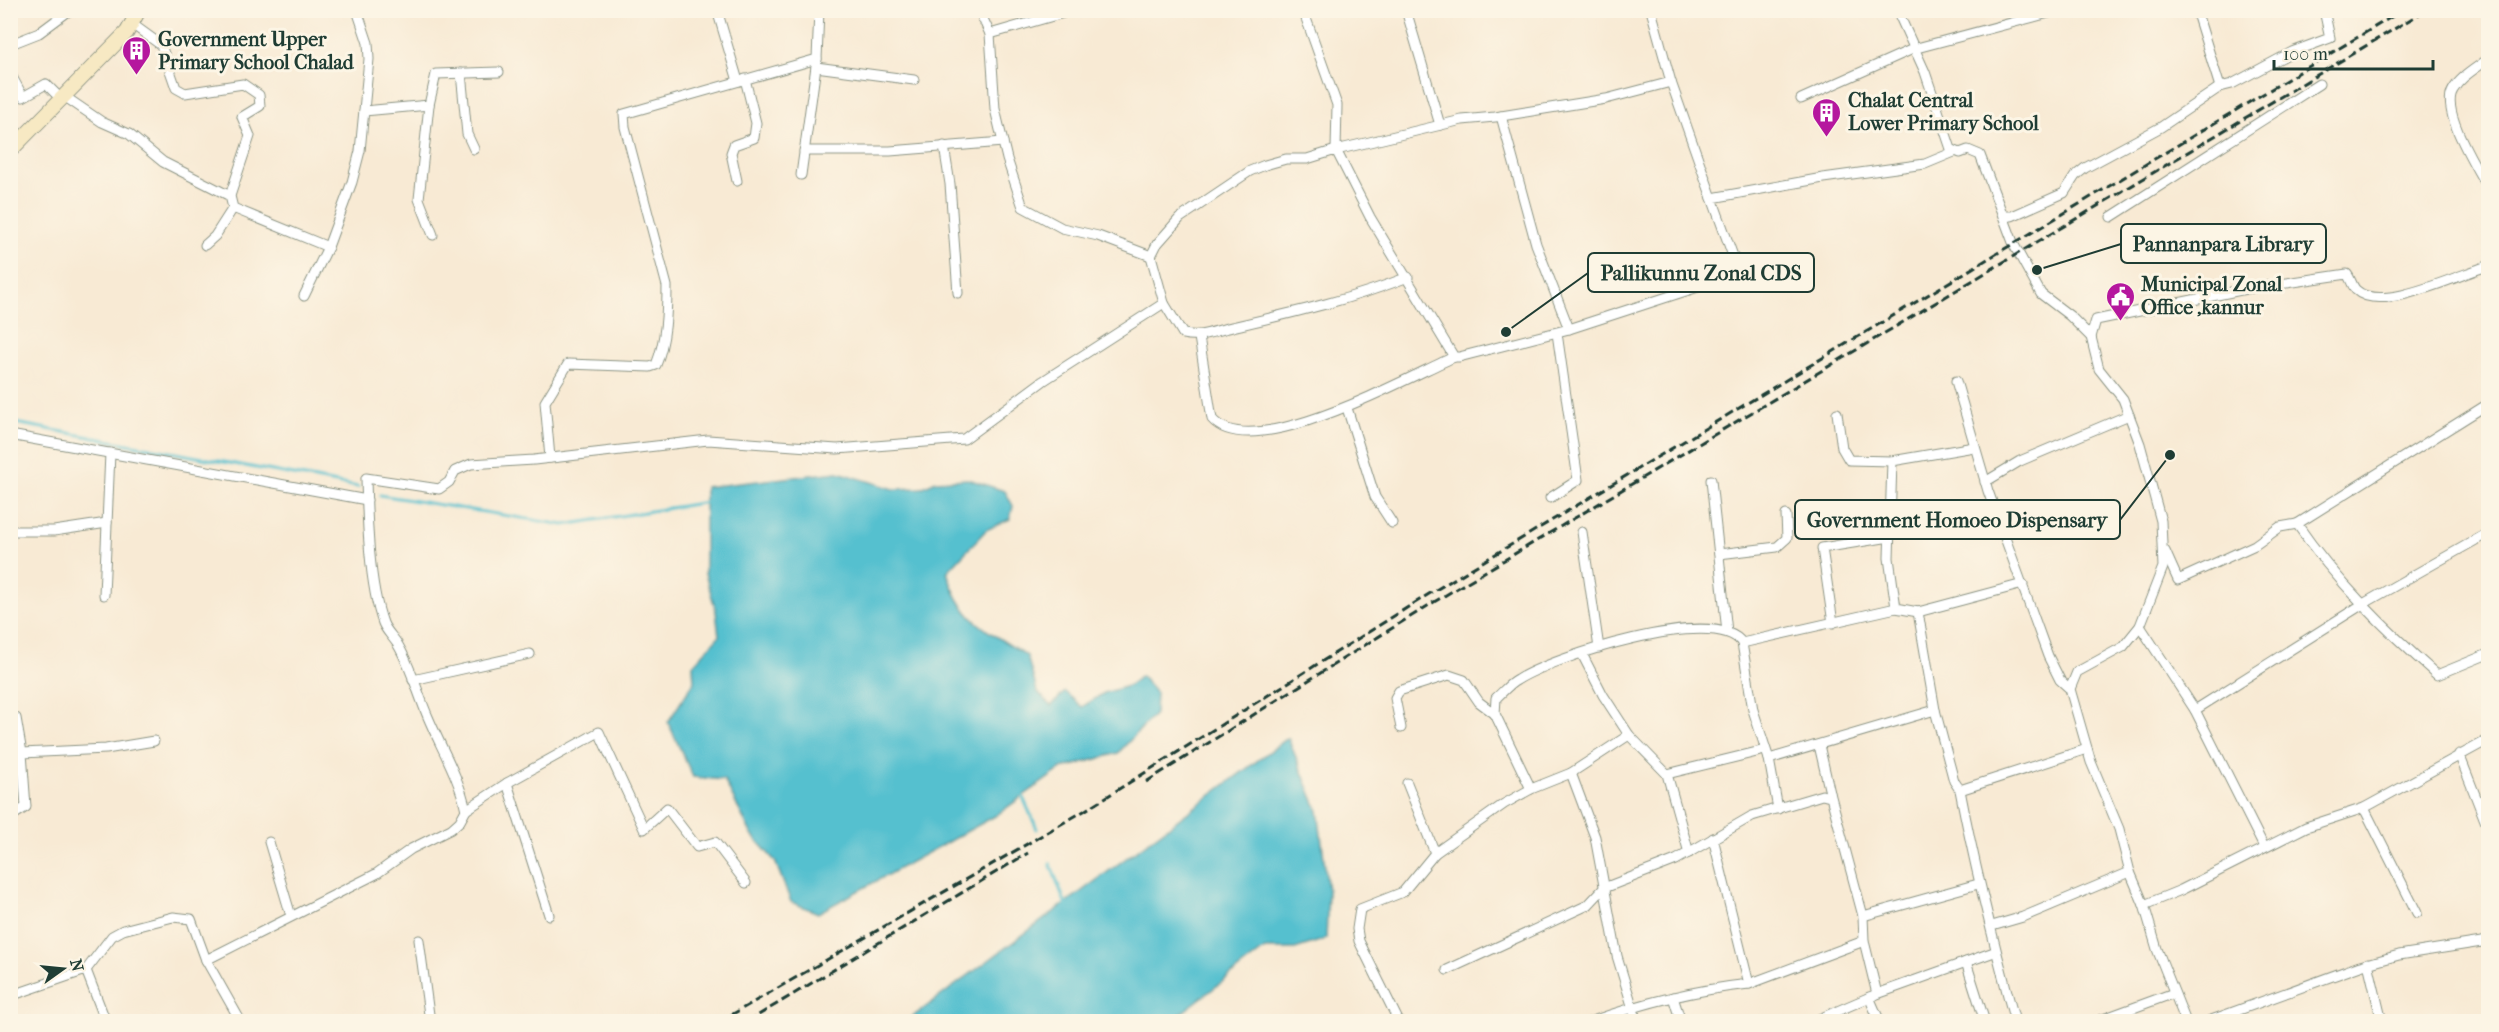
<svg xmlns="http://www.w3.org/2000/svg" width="2499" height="1032" viewBox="0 0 2499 1032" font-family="'IM FELL French Canon',serif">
	<rect width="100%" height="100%" fill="#fcf5e5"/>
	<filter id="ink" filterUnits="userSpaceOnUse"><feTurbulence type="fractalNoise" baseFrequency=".0167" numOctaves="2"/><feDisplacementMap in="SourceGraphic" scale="12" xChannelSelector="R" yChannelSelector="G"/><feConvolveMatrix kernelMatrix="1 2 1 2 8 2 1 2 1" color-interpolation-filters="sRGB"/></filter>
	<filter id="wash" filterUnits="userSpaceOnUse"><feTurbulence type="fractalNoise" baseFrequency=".008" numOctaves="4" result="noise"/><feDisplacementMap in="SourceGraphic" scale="24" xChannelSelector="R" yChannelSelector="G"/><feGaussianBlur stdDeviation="1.35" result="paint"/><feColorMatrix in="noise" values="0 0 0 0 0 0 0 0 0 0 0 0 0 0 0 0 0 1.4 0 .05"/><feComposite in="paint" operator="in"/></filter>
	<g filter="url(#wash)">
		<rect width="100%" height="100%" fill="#f8ead4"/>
		<g fill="#54c0cf" stroke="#3a7e82" stroke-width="1.5">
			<path d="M838,472L894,489L921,488L936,481L968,479L1005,491L1013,506L1010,519L986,530L947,572C962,622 986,629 1027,656L1037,691L1051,706L1065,692L1082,707L1104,693L1128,686L1141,676L1156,693L1155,714L1118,753L1061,769L995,816L818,913L791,902L775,861L752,835L724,780L693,777L668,722L694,682L693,665L719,636L716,611L705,573V487Z"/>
			<path d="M1288,738L1318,811L1328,891L1326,939L1295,949H1265L1171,1021H907Z"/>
		</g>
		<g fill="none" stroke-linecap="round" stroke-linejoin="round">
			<g stroke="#54c0cf" stroke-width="3">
				<path d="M10,422L358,487"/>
				<path d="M380,495L564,525L707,502"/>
				<path d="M1021,793L1037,829"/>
				<path d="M1050,863L1066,905"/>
			</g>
		</g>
	</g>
	<g filter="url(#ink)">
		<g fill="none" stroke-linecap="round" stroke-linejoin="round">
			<defs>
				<g id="street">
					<path d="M717,10L738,81"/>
					<path d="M979,10L990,34L995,109L1007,159L1023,207L1062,228L1098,236L1151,256"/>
					<path d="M1303,10L1337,105L1336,150L1462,120L1495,117L1606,99L1671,82"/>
					<path d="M1406,10L1440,125"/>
					<path d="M1651,10L1671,82L1712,198"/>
					<path d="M1897,10L1925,72L1951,149L1960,153L1968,150L1980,155L2014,245L2041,294L2070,316L2091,337L2099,369L2123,399L2140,444L2161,521L2163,567L2140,626L2123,647L2077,672L2070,689L2091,762L2119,829L2130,872L2144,905L2181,890L2306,827L2364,808L2488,740"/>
					<path d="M2196,10L2220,87"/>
					<path d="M132,24L161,45L176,88L185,93L243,84L259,95L260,106L242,117L250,136L230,196L233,208L328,247"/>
					<path d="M990,34L1074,10"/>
					<path d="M10,49L11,44L39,33L70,10"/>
					<path d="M2488,59C2477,68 2461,76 2453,90C2440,111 2477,168 2488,189"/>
					<path d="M816,67L914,80"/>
					<path d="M10,73L23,97L46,84L61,99"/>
					<path d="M461,73L467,134L474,149"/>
					<path d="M64,96L102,122L129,134L163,162L230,196"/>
					<path d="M1801,99L1913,49L2060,10"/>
					<path d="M429,105L419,199L433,235"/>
					<path d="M364,111L429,105L436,74L499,72"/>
					<path d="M1501,116L1536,244L1569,329"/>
					<path d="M944,146L950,184L958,293"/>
					<path d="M804,151H890L1003,142"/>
					<path d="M801,175L817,59"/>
					<path d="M737,181L731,153L734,145L754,138L756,123L745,79"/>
					<path d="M2003,216H2012L2064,193L2075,176L2085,168L2161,127L2220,87L2232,84L2292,52L2330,38L2324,10"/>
					<path d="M2111,217L2319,84"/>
					<path d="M205,245L215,236L233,208"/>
					<path d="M304,296L328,247L352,182L360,151L369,59L368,43L357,10"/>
					<path d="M1164,303L1183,334C1202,338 1213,331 1232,327C1292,313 1350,300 1408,277"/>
					<path d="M1199,337L1212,419C1252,465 1408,377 1454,357"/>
					<path d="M2091,337L2096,320L2246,289L2347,274C2351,279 2352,286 2356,290C2381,314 2459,274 2488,266"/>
					<path d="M1956,381L1988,491L2048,656L2060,680L2070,689"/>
					<path d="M1347,408L1375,497L1392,523"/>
					<path d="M1837,413L1842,448L1849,460L1892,461"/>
					<path d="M10,435L367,500"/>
					<path d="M1974,447L1892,461L1889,558L1896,608L1918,612L2023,584"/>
					<path d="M550,458L545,402L568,364L650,367L656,365C666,340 667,312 667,286L625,127L624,114L817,59L819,10"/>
					<path d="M1711,480L1727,632"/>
					<path d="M1985,482L2020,461L2129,415"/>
					<path d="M1550,498L1578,480L1557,333"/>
					<path d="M2297,524L2488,404"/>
					<path d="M10,531H54L107,523"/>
					<path d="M1582,532L1599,648"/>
					<path d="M2165,551L2178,580L2255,545L2280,527L2297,524C2336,581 2386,630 2437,675L2488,654"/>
					<path d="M1719,554L1777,547L1787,538L1786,515"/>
					<path d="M104,595L110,453"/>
					<path d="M1918,612L1935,710L1954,781L1960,790C1975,869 1994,944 2015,1022"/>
					<path d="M1833,623L1822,548L1890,537"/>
					<path d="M2140,626L2195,710L2264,847"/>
					<path d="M1742,643L1896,608"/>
					<path d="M1582,654L1603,695L1629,735L1667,774L1689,853"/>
					<path d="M413,680L530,654"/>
					<path d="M2195,710L2363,604L2488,533"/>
					<path d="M10,719L16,718L22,753L26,807L10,817"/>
					<path d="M1401,728L1395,698L1399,691L1449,675L1464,680L1479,702L1495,714"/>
					<path d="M1819,745L1830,793"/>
					<path d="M22,753L106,749L154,741"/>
					<path d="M2459,754L2488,828"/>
					<path d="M1769,759L1935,710"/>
					<path d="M1571,773L1629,735"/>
					<path d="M1667,774L1765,750"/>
					<path d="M507,783L549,915"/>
					<path d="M1407,783L1435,853"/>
					<path d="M1531,789L1495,714L1496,698C1503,692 1509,684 1517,680C1551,658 1716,604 1742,643L1753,710L1769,759L1778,809"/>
					<path d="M1960,790L2087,749"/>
					<path d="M2364,808L2417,913"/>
					<path d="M466,810L507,783L599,732L644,829L667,808L697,847L715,842L746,883"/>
					<path d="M269,842L291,916"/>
					<path d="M2144,905L2157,949L2186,1022"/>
					<path d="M1863,916L1978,884"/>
					<path d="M1992,926L2023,917L2130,872"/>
					<path d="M419,940L430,1022"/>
					<path d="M1966,962L1985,1022"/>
					<path d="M2368,963L2382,1022"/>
					<path d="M86,970L106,1022"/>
					<path d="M1447,970L1588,905L1604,888L1676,860L1752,816L1822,795L1830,797V793L1863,916L1864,941L1877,994"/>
					<path d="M1749,984L1864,941"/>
					<path d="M10,996L86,970L112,936L123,930L173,917L191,919L206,960"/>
					<path d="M1673,997L1681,1022"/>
					<path d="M1869,997L1880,1022"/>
					<path d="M241,1022L206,960L376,874L411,849L451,829L460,821L466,810C459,777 441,748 428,717C418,694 411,667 398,645C394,638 386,631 383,623C369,585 367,519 366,478L439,489L449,482L455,471L471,464L534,460L708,440L837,449L964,439L1043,381L1164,303L1151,256L1157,244L1180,218L1250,171L1265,165L1286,159H1307L1336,150L1370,217L1454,357H1459L1569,329L1732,276L1737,267L1712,198L1823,178L1925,164L1954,152"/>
					<path d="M1399,1022L1359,941L1357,929L1360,909L1403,892L1435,853L1504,804L1531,789L1571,773L1595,837L1617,956L1637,1022"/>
					<path d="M1590,1022C1642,1003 1694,990 1749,984L1713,838"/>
					<path d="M1812,1022L1877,994L1994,952"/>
					<path d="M2095,1022L2174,993"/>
					<path d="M2206,1022L2360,966L2399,955L2488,941"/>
				</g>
				<path id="secondary" d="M10,151L127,32L139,10"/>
			</defs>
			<use href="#street" stroke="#8c9484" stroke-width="11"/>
			<use href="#secondary" stroke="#8c9484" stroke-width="16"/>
			<use href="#street" stroke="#fff" stroke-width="9"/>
			<use href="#secondary" stroke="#f7e9c3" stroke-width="14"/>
			<g stroke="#1f3d34" stroke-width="3" stroke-dasharray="9 4.5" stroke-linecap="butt">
				<path d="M1146,782L1434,602L2426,10"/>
				<path d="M719,1022L1084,811L1429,594L2403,10"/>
				<path d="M747,1022L1028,853"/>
			</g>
		</g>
	</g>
	<defs>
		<symbol id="building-pin" viewBox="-11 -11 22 30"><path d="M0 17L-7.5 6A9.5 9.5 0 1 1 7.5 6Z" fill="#b5179e" stroke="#fcf5e5"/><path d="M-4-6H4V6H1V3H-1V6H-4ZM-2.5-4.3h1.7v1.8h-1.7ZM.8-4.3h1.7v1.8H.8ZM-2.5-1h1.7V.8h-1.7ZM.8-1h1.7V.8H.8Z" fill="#fff"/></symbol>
		<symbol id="civic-pin" viewBox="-11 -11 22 30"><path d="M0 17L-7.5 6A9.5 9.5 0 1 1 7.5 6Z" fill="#b5179e" stroke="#fcf5e5"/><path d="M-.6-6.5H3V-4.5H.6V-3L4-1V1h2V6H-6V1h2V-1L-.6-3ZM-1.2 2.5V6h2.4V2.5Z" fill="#fff"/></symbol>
	</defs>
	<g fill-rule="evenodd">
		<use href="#building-pin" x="120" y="34" width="33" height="45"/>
		<use href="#building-pin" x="1810" y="96" width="33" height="45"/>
		<use href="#civic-pin" x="2104" y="280" width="33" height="45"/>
	</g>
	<g text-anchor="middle" stroke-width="6" stroke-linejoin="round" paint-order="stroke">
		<g font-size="20" font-weight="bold" fill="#1f3d34" stroke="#fcf5e5" text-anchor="start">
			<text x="158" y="46">Government Upper<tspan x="158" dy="23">Primary School Chalad</tspan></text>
			<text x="1848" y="107">Chalat Central<tspan x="1848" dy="23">Lower Primary School</tspan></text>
			<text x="2141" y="291">Municipal Zonal<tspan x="2141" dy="23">Office ,kannur</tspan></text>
		</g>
	</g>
	<path fill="none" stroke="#1f3d34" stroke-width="2" d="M2037 270L2121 244M1506 332L1588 273M2170 455L2120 520"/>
	<g fill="#1f3d34" stroke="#fcf5e5" stroke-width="2">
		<circle cx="2037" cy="270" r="6"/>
		<circle cx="1506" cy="332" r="6"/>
		<circle cx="2170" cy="455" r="6"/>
	</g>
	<g fill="#fcf5e5" stroke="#1f3d34" stroke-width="2">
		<rect x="2121" y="224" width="205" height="39" rx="6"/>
		<rect x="1588" y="253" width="226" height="39" rx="6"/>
		<rect x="1795" y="500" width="325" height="39" rx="6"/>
	</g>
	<g font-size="21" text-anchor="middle" font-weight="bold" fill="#1f3d34">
		<text x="2223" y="251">Pannanpara Library</text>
		<text x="1701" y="280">Pallikunnu Zonal CDS</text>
		<text x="1957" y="527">Government Homoeo Dispensary</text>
	</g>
	<rect width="2499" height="1032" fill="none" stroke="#fcf5e5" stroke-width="36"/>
	<g transform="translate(63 969) rotate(75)" stroke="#fcf5e5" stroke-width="4.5" paint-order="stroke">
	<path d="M0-4.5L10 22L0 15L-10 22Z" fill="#1f3d34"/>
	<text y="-9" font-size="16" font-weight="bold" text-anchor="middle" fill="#1f3d34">N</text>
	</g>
	<path d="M2274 60v9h159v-9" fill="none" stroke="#1f3d34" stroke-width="3"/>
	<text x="2283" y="60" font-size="18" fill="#1f3d34" stroke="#fcf5e5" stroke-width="4.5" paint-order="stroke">100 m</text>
</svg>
